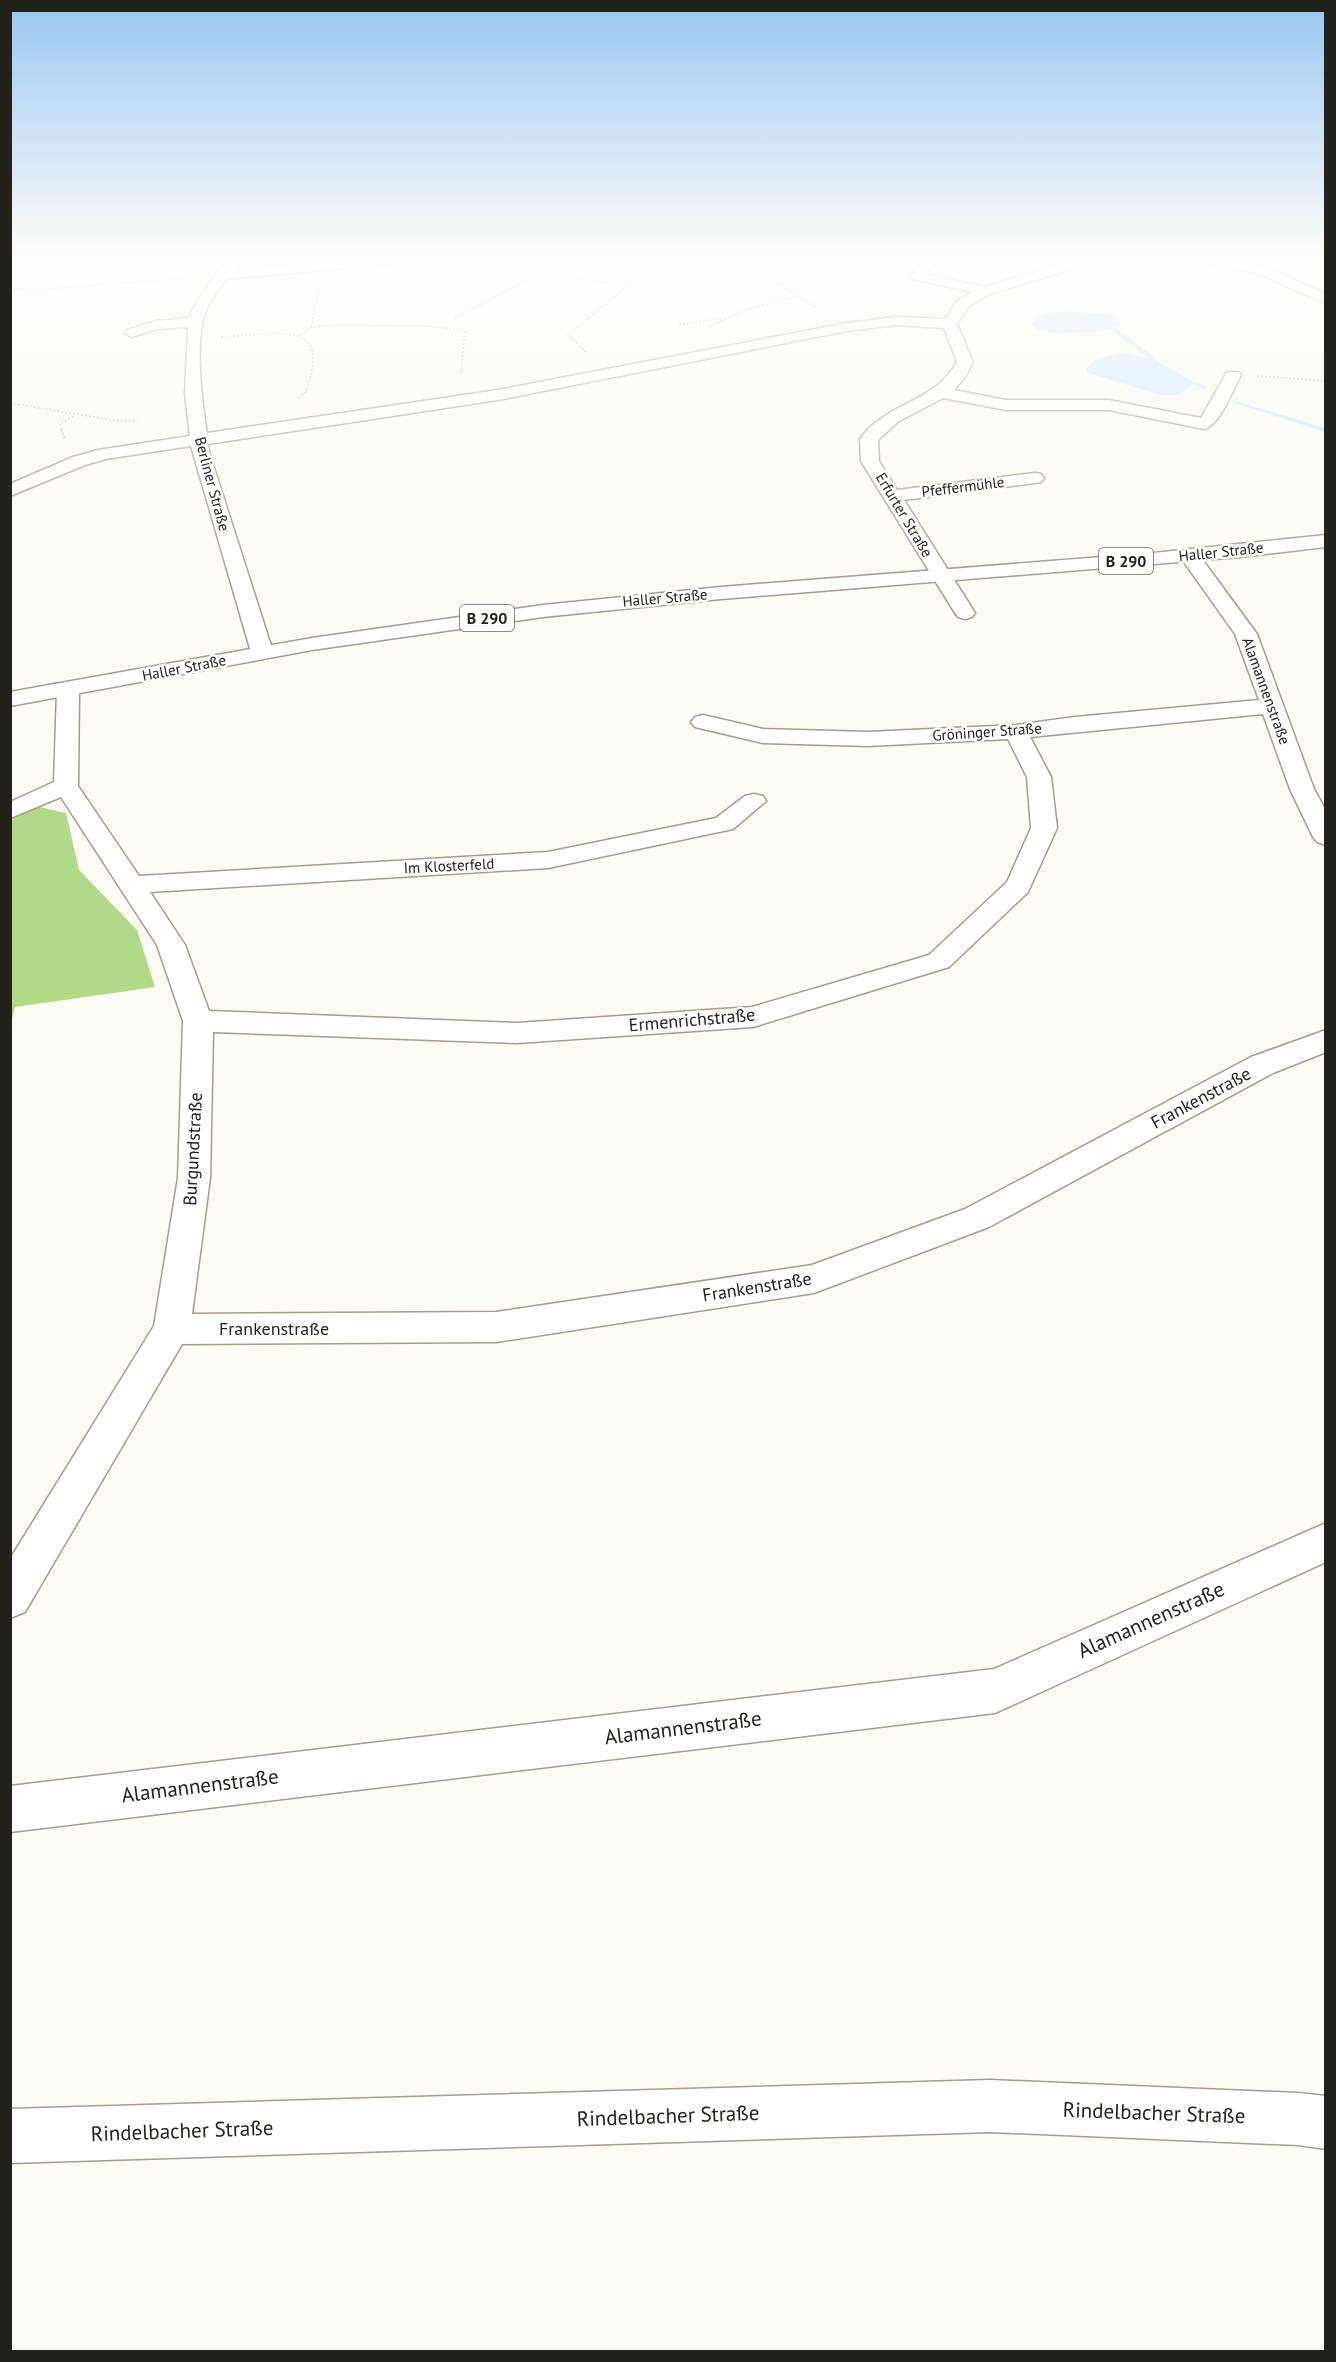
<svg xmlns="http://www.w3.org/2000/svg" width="1336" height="2362" viewBox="0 0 1336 2362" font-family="'PT Sans',sans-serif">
	<rect width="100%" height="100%" fill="#fefaf4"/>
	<path fill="#b0da86" d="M39,807L66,813L79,870L137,930L155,987L15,1007L11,1022V819Z"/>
	<g fill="#c0e4fd">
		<path d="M1070,311L1112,315L1120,322L1113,329L1096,332L1054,333L1038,330L1032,324C1041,311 1056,312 1070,311Z"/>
		<path d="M1124,353L1154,359L1195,383L1178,395H1160L1086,372L1087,367L1099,358Z"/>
	</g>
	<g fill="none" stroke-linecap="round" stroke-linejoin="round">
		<g fill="#c0e4fd" fill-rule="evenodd">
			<path d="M1111,328H1115L1156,358V360H1152L1111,330Z"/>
			<path d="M1193,382H1197L1208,388L1203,389L1193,384Z"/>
			<path d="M1232,400L1326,428V432L1232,402Z"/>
		</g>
		<defs>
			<g id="minor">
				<path d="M234,255H249L234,270L397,255H449L442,259L226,279C219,289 210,300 206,311C194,339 202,403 207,433L498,390L847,323L896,317L945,319L957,301L972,292L913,279L911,276L926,255H940L926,274L984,287L1091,255H1113L1111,258L989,294L968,307L957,324L973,362L965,377L954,390L1006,400H1109L1201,418L1227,372H1239L1241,375C1233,390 1220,425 1204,429L1109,410H1006L943,398L899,421L878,440L879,461L897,490L1035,473L1041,474L1044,478L1041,482L1035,483L904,500L975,613L972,617L965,619L958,617L955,613L861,461L860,439C886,402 935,403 957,362L944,328L896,325L847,331L498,400L208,444L210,455L273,652L270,657L262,659L254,657L251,652L191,446L106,459L85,465L10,496V484L73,457L98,450L190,436L185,394L188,327L158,329L132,337L125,333L127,330L156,321L190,318L191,312L216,272Z"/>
				<path d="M1173,255H1202L1266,267L1326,294V304L1257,273L1180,259Z"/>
				<path d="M1189,549L1196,551L1257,634L1314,789L1326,811V845L1317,842L1313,837L1290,789L1263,714L1030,737L1051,777L1057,828L1028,892L949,967L753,1027L517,1043L213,1032L210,1178L192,1314L496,1312L812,1265L965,1209L1251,1057L1326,1030V1052L1273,1073L989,1227L814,1293L496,1342L182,1344L25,1612L10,1618V1559L154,1326L178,1178L183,1021L157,945L61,797L10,818V802L54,782L57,691L60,686L68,684L76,686L79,691L78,786L139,876L548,852L716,818L745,796L754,794L763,796L766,801L733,829L548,868L150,892L185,945L209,1011L517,1023L752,1007L929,955L1007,882L1031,828L1027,777L1008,739L868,746L763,743L695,727L691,722L695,717L703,715L763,729L868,732L1016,725L1075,717L1259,700L1235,634L1179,555L1182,551Z"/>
				<path d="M1326,1523V1562L995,1713L10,1832V1786L994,1669Z"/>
				<path d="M990,2080L1298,2093L1326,2096V2149L1298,2145L990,2132L10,2163V2109Z"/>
			</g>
			<path id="major" d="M1326,535V547L1240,557L721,599L543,617L312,650L10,706V692L312,638L543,605L721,587L1153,553Z"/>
		</defs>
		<use href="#minor" stroke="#a59c8c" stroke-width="3"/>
		<use href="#major" stroke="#a59c8c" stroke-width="3"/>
		<g stroke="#b5b2ac" stroke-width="1.5" stroke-dasharray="2 2" stroke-linecap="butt">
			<path d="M706,255L738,272L780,285L816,307"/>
			<path d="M745,255L772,259"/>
			<path d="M777,255L771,260L780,285"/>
			<path d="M542,272L626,286"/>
			<path d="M10,288L35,290L189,278"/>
			<path d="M455,318L542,272L527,255"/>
			<path d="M679,325L723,318"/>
			<path d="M710,326L746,310L796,296"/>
			<path d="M311,327L319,290"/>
			<path d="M221,337L276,333L299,336L311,327L338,325L428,326L465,331L461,371L458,374"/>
			<path d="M586,352L568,335L627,286L673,255"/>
			<path d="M1257,376L1326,381"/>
			<path d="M298,398L307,391C311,368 322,349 299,336"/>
			<path d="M10,403L118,421H137"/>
			<path d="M62,430L60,424L75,415"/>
		</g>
		<path stroke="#b5b2ac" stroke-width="2" stroke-dasharray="2 2" stroke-linecap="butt" d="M61,429L64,438"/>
		<use href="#minor" fill="#fff" fill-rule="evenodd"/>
		<use href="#major" fill="#fff" fill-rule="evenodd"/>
	</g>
	<linearGradient id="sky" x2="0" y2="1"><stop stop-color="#98c7f0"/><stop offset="0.44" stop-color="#fffdfa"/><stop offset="1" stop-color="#fffdfa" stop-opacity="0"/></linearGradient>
	<rect width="1336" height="586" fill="url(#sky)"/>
	<g text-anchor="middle" stroke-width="5" stroke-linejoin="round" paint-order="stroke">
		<g font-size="15" fill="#24211b" stroke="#fff">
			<text transform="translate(212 484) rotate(75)" y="5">Berliner Straße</text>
			<text transform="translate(963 487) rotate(-7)" y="5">Pfeffermühle</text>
			<text transform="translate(904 515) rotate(59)" y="5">Erfurter Straße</text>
			<text transform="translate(1221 552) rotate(-6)" y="5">Haller Straße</text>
			<text transform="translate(665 598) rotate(-5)" y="5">Haller Straße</text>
			<text transform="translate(184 668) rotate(-11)" y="5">Haller Straße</text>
			<text transform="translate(1266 691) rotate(70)" y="5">Alamannenstraße</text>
			<text transform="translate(987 732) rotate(-4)" y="5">Gröninger Straße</text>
			<text transform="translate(449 866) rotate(-3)" y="5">Im Klosterfeld</text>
		</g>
		<g fill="#fff" stroke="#66645f" stroke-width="1.5">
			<rect x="1099" y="548" width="54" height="26" rx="4.5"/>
			<rect x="460" y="605" width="54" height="26" rx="4.5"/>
		</g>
		<g font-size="16" font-weight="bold" fill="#24211b">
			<text x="1126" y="567">B 290</text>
			<text x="487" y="624">B 290</text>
		</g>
		<g font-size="18" fill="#24211b" stroke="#fff">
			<text transform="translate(692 1020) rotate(-5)" y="6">Ermenrichstraße</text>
			<text transform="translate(1201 1098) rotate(-28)" y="6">Frankenstraße</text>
			<text transform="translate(193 1149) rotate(-87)" y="6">Burgundstraße</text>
			<text transform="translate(757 1287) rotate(-9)" y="6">Frankenstraße</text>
			<text x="274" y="1335">Frankenstraße</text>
		</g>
		<g font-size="21" fill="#24211b" stroke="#fff">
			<text transform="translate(1151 1620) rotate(-24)" y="7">Alamannenstraße</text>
			<text transform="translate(683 1728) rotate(-7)" y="7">Alamannenstraße</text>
			<text transform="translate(200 1786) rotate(-7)" y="7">Alamannenstraße</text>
			<text transform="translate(1154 2113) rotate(2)" y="7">Rindelbacher Straße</text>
			<text transform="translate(668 2116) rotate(-2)" y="7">Rindelbacher Straße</text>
			<text transform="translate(182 2131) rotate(-2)" y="7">Rindelbacher Straße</text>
		</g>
	</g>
	<rect width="1336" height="2362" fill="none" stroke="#24211b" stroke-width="24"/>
</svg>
